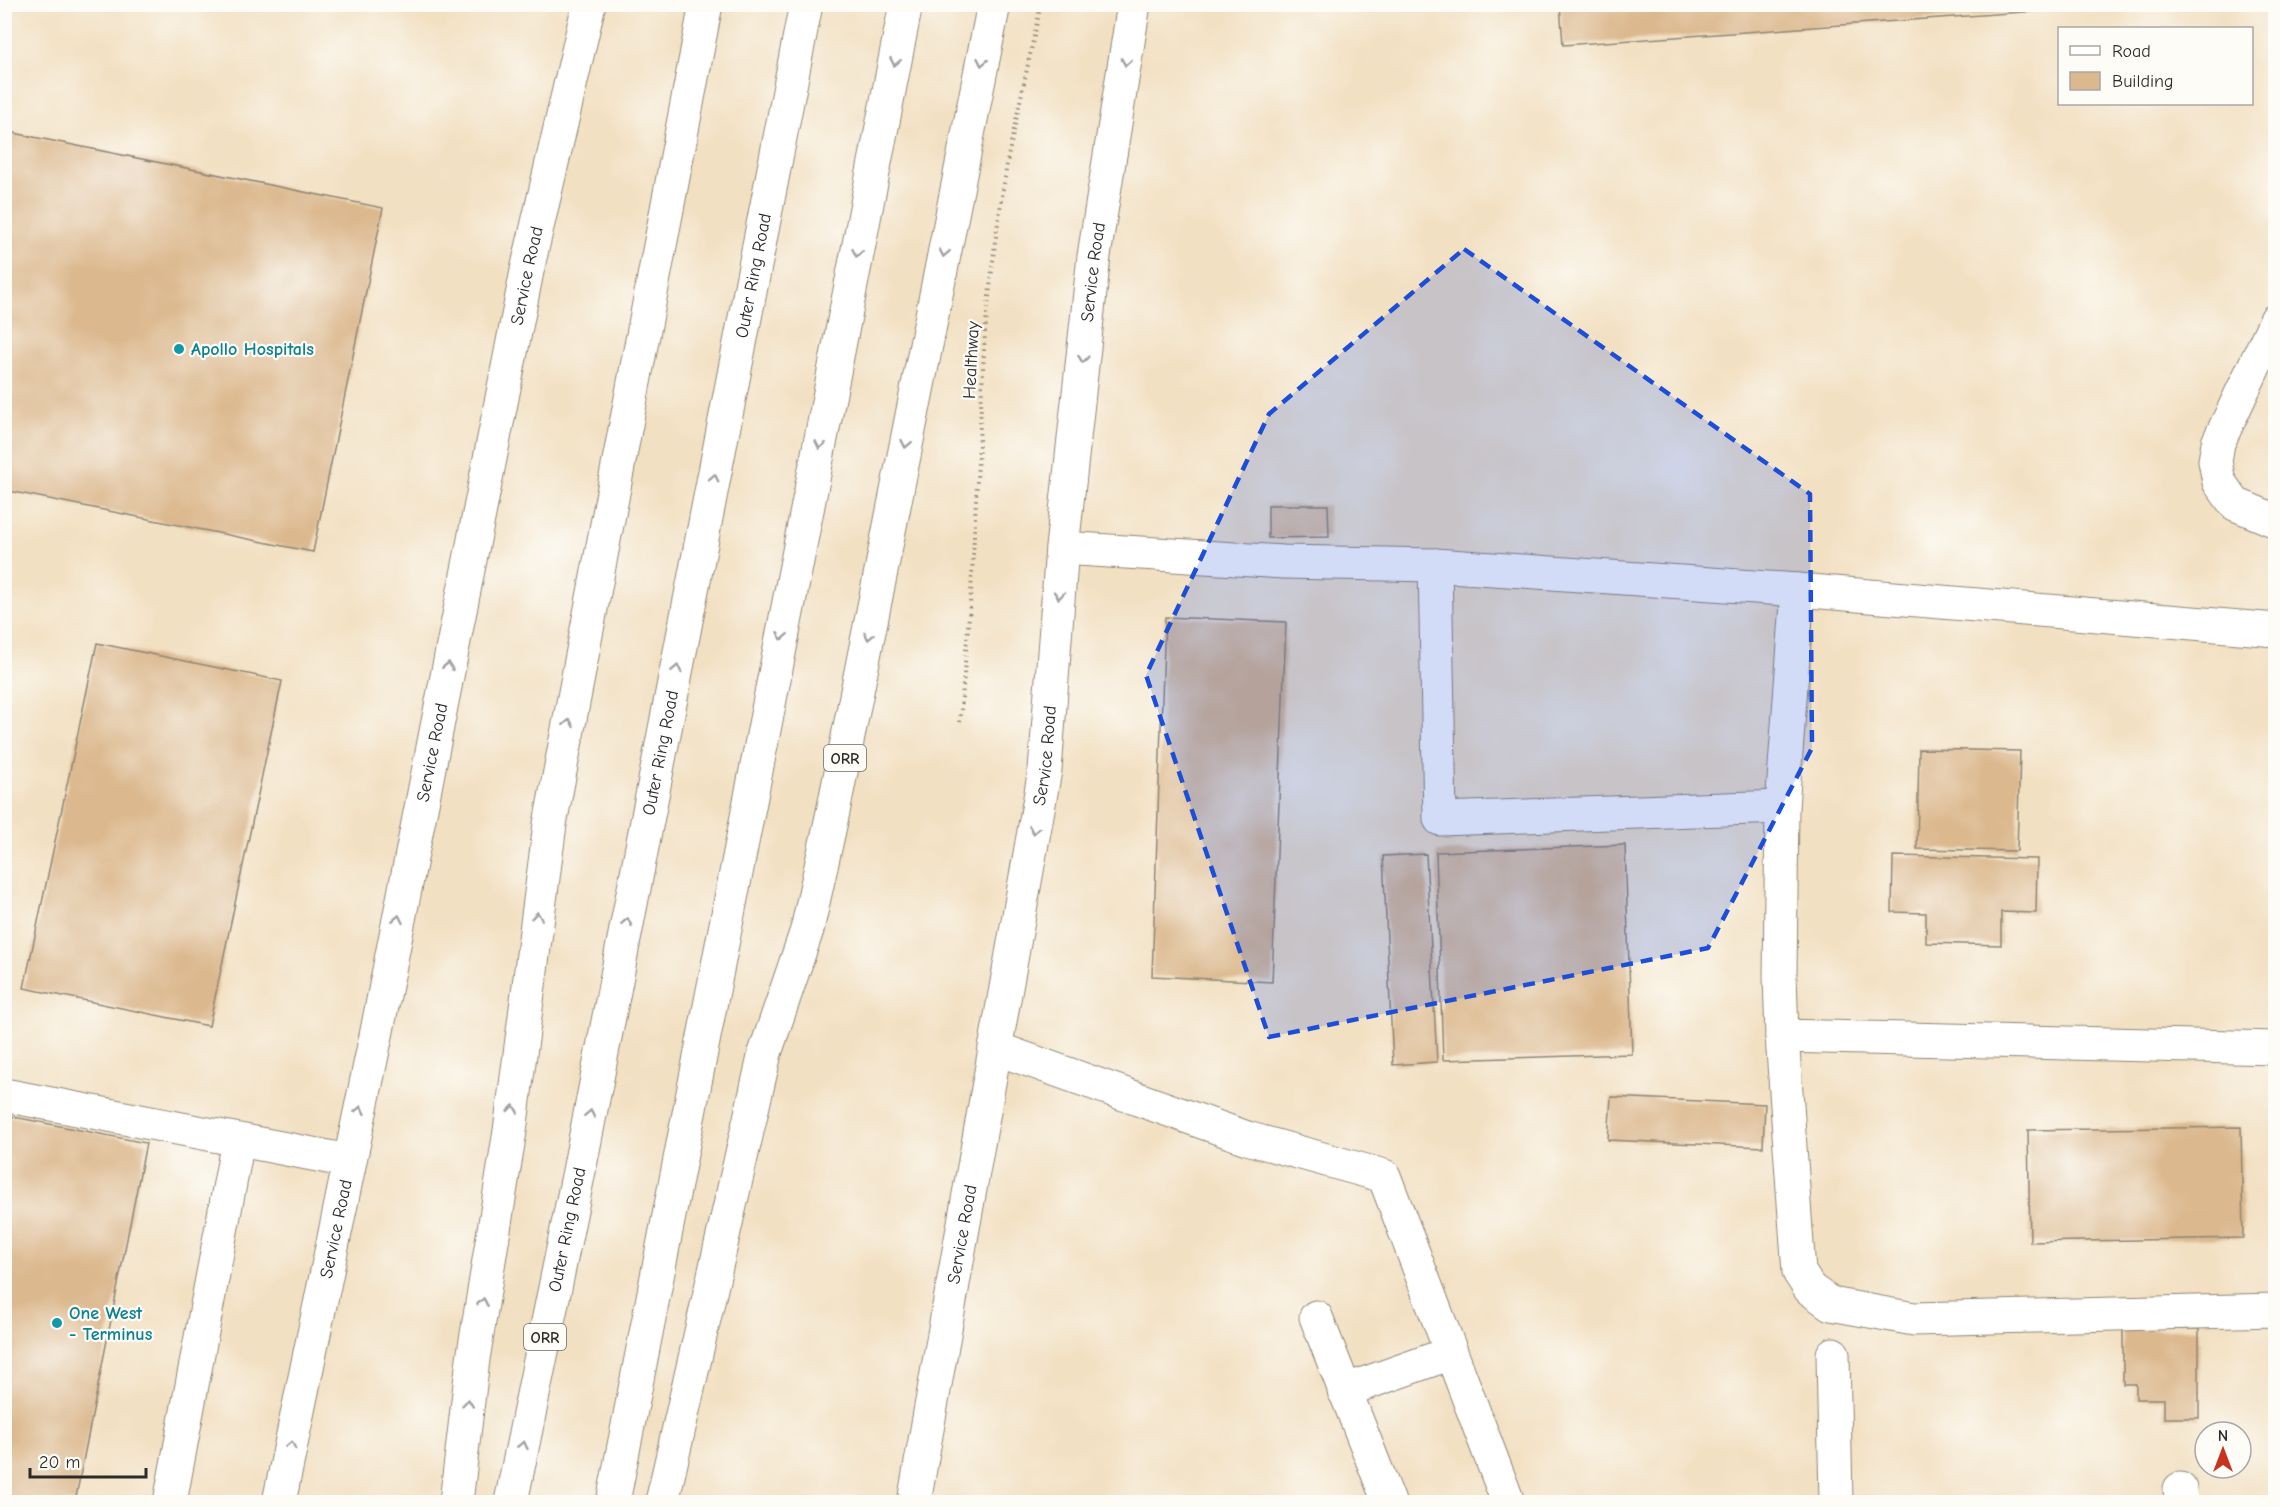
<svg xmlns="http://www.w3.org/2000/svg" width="2280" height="1507" viewBox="0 0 2280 1507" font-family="'Comic Neue',sans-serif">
	<rect width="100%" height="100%" fill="#fdfcf7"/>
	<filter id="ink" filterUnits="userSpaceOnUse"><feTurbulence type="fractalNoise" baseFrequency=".0167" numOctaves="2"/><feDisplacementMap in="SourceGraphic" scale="12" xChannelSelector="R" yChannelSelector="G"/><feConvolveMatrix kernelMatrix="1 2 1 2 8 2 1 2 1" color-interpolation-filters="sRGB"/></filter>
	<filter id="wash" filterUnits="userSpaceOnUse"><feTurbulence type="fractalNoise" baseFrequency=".008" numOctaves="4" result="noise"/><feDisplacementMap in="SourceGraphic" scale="24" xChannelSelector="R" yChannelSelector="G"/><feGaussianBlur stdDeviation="1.35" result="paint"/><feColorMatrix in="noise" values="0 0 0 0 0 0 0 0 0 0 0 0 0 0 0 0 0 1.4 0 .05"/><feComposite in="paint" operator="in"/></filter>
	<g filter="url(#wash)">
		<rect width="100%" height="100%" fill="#f2e0c2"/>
		<g id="blocks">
			<g fill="#dbb88d">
				<path d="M1560,4H2107V6L1563,45Z"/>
				<path d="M4,131L383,208L313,552L4,490Z"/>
				<path d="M1268,505H1328L1329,537L1268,538Z"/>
				<path d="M1165,617L1286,622L1272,982L1152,976Z"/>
				<path d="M97,643L282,681L209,1026L24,988Z"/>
				<path d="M1919,749L2020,751L2017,851L1917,849Z"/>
				<path d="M1625,845L1632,1054L1443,1060L1436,852Z"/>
				<path d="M1426,854L1437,1062L1393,1065L1383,856Z"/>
				<path d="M1893,856L2037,859L2036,913L2001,912V945L1926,943V913L1892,912Z"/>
				<path d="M1611,1097L1765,1104L1763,1147L1608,1140Z"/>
				<path d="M4,1115L146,1143L75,1502H4Z"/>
				<path d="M2241,1127L2243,1238L2030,1242L2028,1130Z"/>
				<path d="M2123,1329H2199V1418H2164V1399H2136V1384H2123Z"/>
			</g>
		</g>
	</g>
	<g filter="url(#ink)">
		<use href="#blocks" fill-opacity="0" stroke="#8e8676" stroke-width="1.5"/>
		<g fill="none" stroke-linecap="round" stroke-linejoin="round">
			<defs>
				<g id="minor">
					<path d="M2276,320L2218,443L2215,461L2219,482L2235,504L2276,521"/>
					<path d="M1062,548L1283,562L1435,565L1440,819L1782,807"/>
					<path d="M1435,565L1798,590L2276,630"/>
					<path d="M1798,590L1782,807L1780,976L1782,1036L2276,1048"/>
					<path d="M1782,1036L1799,1272L1810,1289L1831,1304L1914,1319L2276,1310"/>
					<path d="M995,1048L1247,1138L1384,1176L1508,1502"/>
					<path d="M4,1095L349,1161"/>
					<path d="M1316,1317L1389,1502"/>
					<path d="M1833,1354L1836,1502"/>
					<path d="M1344,1391L1451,1353"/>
					<path d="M2180,1489L2181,1502"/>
					<path d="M170,1502L238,1141"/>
				</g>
				<g id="major">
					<path id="s1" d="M279,1502L377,1031L528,266L589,4"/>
					<path id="s2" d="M914,1502L1045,770L1062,548L1094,256L1134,4"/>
				</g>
				<g id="highway">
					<path d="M456,1502L473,1359L510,1131L550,824L706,4"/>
					<path id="s3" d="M511,1502L579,1171L806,4"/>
					<path d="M613,1502L906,4"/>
					<path d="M662,1502L765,1053L807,930L833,812L994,4"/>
				</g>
			</defs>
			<use href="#minor" stroke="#8e8676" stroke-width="35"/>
			<use href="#major" stroke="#8e8676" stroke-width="35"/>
			<use href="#highway" stroke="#8e8676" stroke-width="35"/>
			<path stroke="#8e8676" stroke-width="4" stroke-dasharray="1.5 4.5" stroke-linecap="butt" d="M960,722L971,592L985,332L995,243L1008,157L1041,4"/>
			<use href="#minor" stroke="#fff" stroke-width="33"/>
			<use href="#major" stroke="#fff" stroke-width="33"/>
			<use href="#highway" stroke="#fff" stroke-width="33"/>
		</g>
		<defs><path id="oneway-chevron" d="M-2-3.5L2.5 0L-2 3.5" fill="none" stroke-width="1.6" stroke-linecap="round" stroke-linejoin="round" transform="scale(1.5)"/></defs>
		<g stroke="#a0a0a0">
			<use href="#oneway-chevron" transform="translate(895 62) rotate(101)"/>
			<use href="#oneway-chevron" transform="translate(982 62) rotate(101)"/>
			<use href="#oneway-chevron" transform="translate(1126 62) rotate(99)"/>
			<use href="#oneway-chevron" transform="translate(857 253) rotate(101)"/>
			<use href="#oneway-chevron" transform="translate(944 253) rotate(101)"/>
			<use href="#oneway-chevron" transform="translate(1083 359) rotate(96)"/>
			<use href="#oneway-chevron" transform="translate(906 444) rotate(101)"/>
			<use href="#oneway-chevron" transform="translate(820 445) rotate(101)"/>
			<use href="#oneway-chevron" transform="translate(714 478) rotate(-79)"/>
			<use href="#oneway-chevron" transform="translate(1059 595) rotate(95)"/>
			<use href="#oneway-chevron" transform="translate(782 636) rotate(101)"/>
			<use href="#oneway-chevron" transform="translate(869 636) rotate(102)"/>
			<use href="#oneway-chevron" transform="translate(448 666) rotate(-79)"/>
			<use href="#oneway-chevron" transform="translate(677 669) rotate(-79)"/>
			<use href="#oneway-chevron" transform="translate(569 723) rotate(-79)"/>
			<use href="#oneway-chevron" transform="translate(1034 830) rotate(100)"/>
			<use href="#oneway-chevron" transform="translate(537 916) rotate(-83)"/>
			<use href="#oneway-chevron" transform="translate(398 919) rotate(-79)"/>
			<use href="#oneway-chevron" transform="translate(627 922) rotate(-79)"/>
			<use href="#oneway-chevron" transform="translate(513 1109) rotate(-82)"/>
			<use href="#oneway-chevron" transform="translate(360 1110) rotate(-78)"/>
			<use href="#oneway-chevron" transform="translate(590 1114) rotate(-79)"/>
			<use href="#oneway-chevron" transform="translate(483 1302) rotate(-80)"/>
			<use href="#oneway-chevron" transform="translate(468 1403) rotate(-84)"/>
			<use href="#oneway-chevron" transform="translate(291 1445) rotate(-78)"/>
			<use href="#oneway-chevron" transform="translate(523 1445) rotate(-78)"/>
		</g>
	</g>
	<path fill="#1d4ed8" fill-opacity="0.2" stroke="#1d4ed8" stroke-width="4.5" stroke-dasharray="12 8" stroke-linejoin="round" d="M1464,249L1810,494L1812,748L1708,948L1269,1037L1146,675L1269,414Z"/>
	<g fill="#0f9aa8" stroke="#fdfcf7" stroke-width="2">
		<circle cx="179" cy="349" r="6"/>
		<circle cx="57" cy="1323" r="6"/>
	</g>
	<g text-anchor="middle" stroke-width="4.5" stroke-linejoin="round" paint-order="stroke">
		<g fill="#fdfcf7" stroke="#6a6a68" stroke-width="1.5">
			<rect x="824" y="745" width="42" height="26" rx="4.5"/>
			<rect x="524" y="1324" width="42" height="26" rx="4.5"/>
		</g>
		<g font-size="16" font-weight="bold" fill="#2b2b2b">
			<text x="845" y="764">ORR</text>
			<text x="545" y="1343">ORR</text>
		</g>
		<g font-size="18" fill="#2b2b2b" stroke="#fdfcf7">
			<text dy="6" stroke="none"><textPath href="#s2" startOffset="1244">Service Road</textPath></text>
			<text dy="6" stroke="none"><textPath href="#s1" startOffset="1251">Service Road</textPath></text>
			<text dy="6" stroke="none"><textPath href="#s3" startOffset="1250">Outer Ring Road</textPath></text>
			<text transform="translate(971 360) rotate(-87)" y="6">Healthway</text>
			<text dy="6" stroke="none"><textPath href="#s1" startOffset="765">Service Road</textPath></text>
			<text dy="6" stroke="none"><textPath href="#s3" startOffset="764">Outer Ring Road</textPath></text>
			<text dy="6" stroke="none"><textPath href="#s2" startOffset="758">Service Road</textPath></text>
			<text dy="6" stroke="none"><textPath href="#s1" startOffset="279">Service Road</textPath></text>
			<text dy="6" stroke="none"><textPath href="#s3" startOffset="278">Outer Ring Road</textPath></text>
			<text dy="6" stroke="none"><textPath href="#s2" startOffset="272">Service Road</textPath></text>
		</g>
		<g font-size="18" font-weight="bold" fill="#0d838f" stroke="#fdfcf7" text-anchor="start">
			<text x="191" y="355">Apollo Hospitals</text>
			<text x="69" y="1319">One West<tspan x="69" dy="21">- Terminus</tspan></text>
		</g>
	</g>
	<rect width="2280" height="1507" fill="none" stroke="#fdfcf7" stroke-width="24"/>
	<rect x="2058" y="27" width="195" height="78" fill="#fdfcf7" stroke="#a9a8a5" stroke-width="1.5"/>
	<rect x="2070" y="46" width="30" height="9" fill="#ffffff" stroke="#a9a8a5" stroke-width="1.5"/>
	<text x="2112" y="57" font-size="18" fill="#2b2b2b">Road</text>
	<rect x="2070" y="72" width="30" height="18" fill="#dbb88d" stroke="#a9a8a5" stroke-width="1.5"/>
	<text x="2112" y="87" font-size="18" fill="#2b2b2b">Building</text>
	<g transform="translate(2223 1450)"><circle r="28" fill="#fdfcf7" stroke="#a9a8a5" stroke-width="1.5"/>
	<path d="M0-4.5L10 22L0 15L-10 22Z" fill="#c8321e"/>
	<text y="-9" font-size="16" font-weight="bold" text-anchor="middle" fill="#2b2b2b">N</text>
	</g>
	<path d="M30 1468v9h116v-9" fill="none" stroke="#2b2b2b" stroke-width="3"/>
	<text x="39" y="1468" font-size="18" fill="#2b2b2b" stroke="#fdfcf7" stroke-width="4.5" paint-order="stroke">20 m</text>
</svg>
